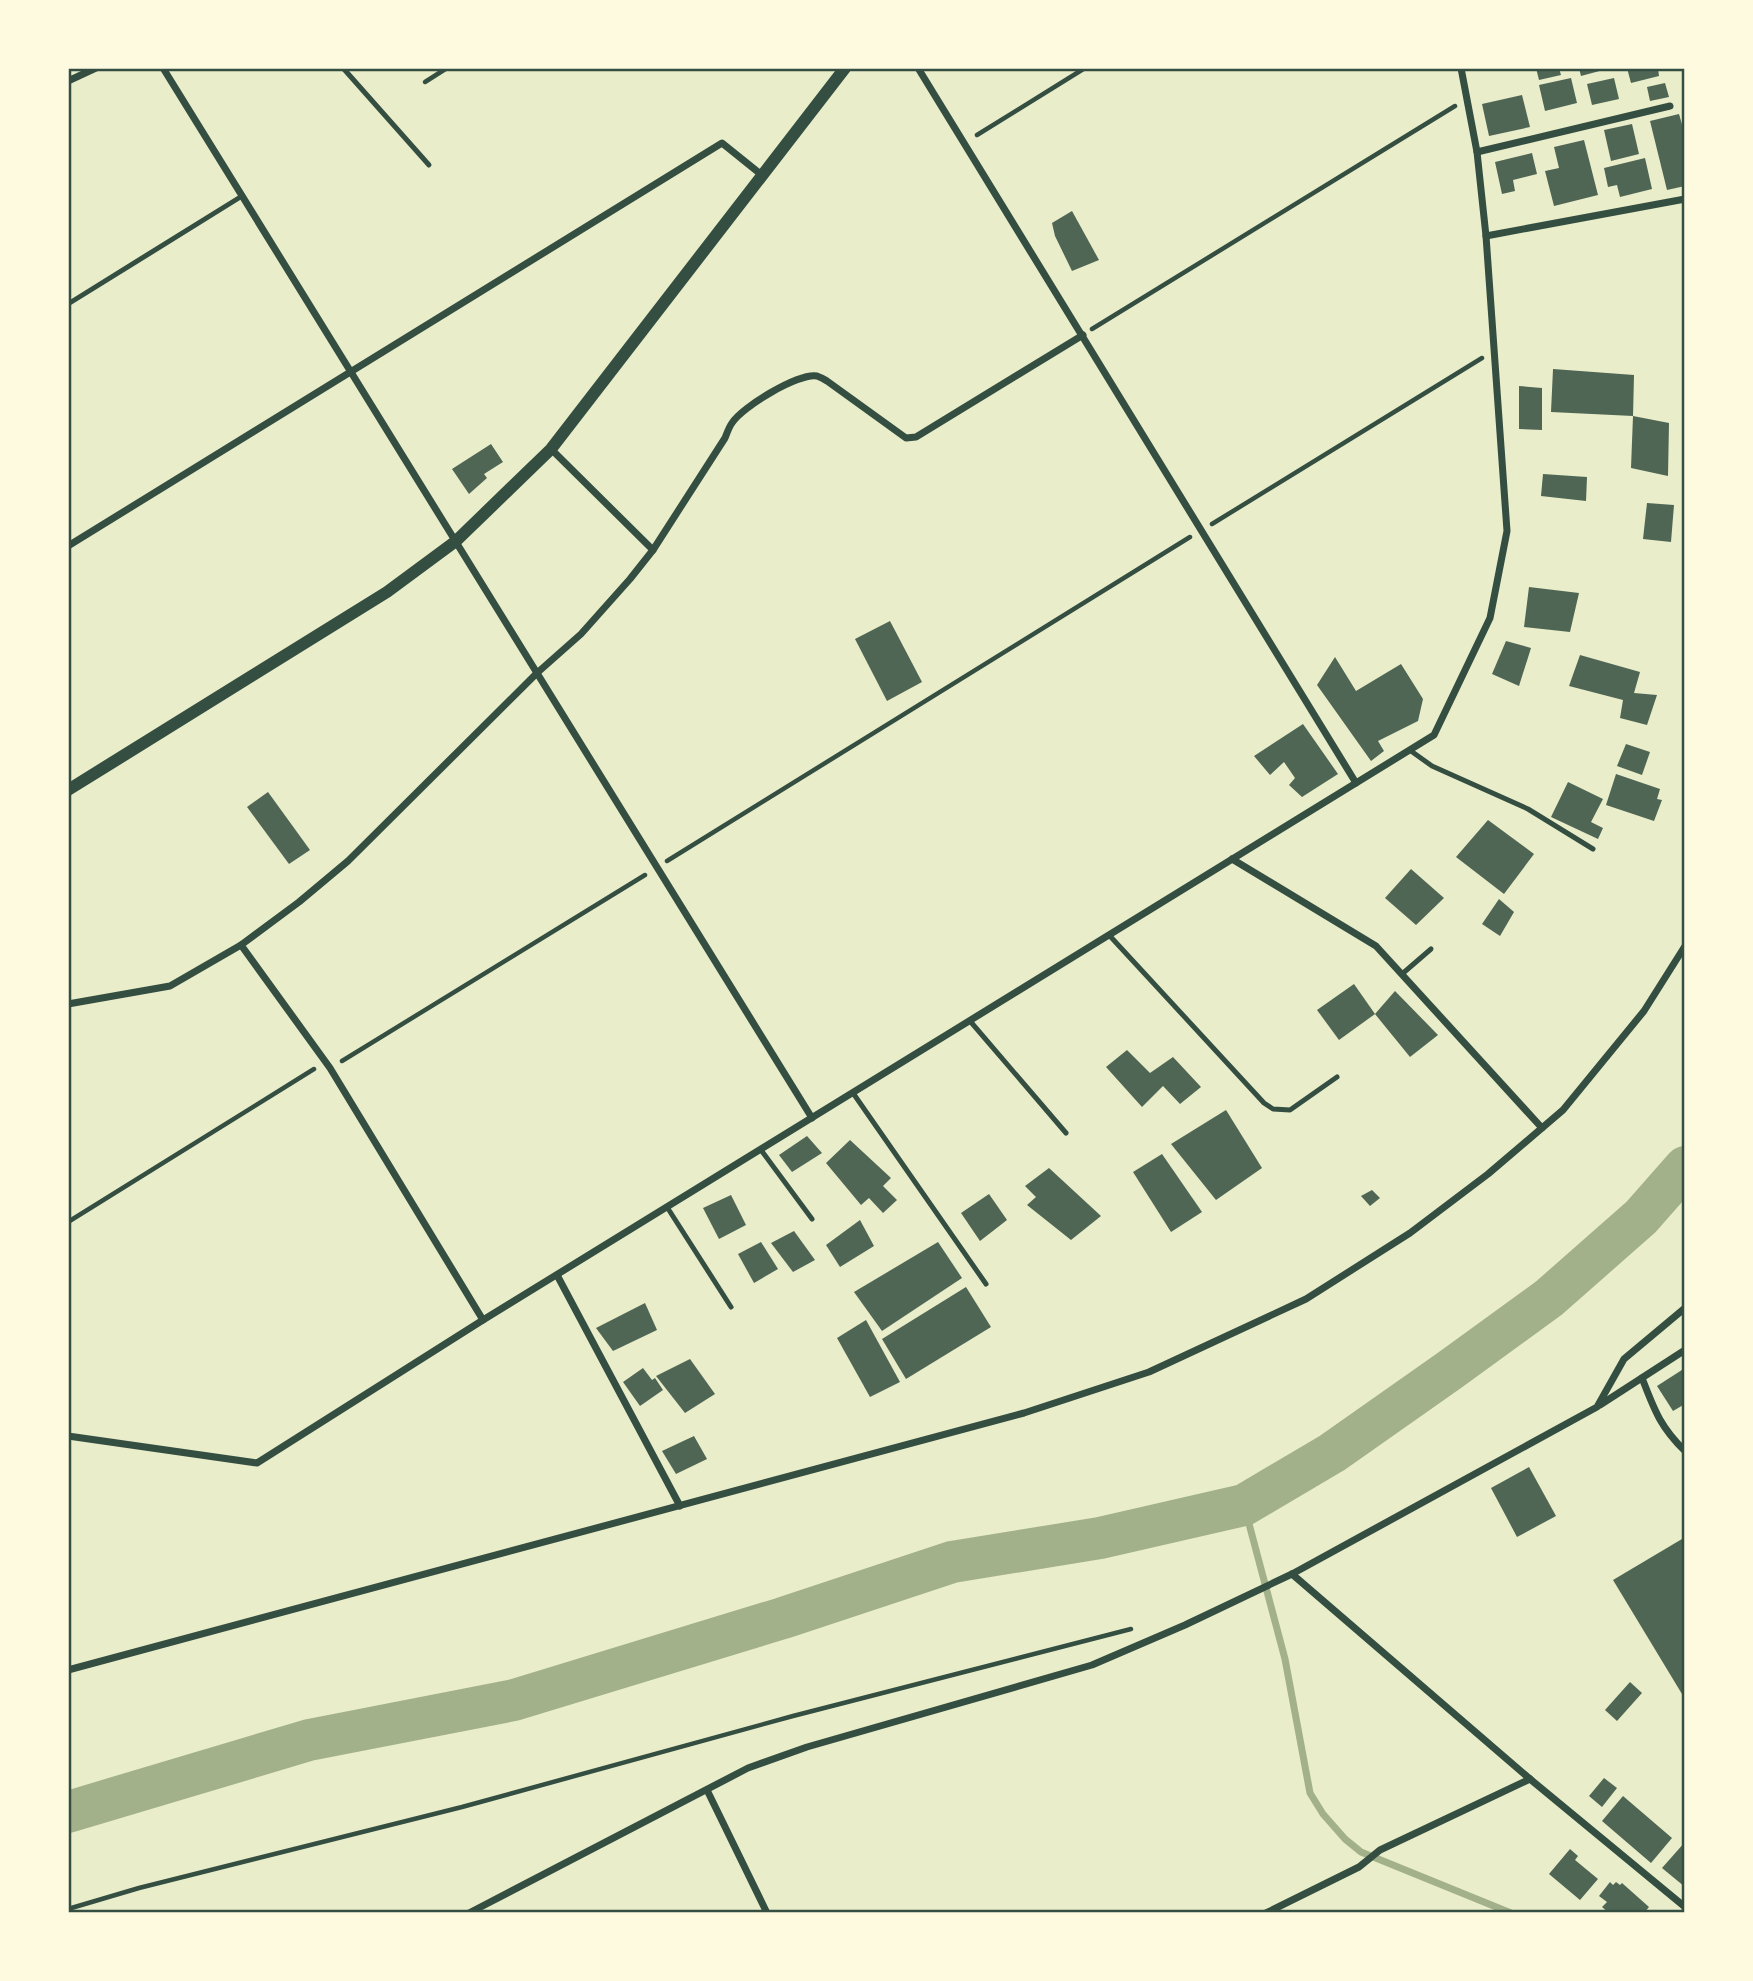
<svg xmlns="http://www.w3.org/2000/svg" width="1753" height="1981" viewBox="0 0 1753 1981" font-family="'Libre Baskerville',serif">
	<rect width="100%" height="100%" fill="#e9edc9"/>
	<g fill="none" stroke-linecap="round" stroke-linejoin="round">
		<path stroke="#a3b18a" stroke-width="7" d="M1244,1505L1285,1659L1310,1793L1323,1814L1345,1839L1361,1852L1511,1913"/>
		<path stroke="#a3b18a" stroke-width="42" d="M68,1812L309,1740L514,1700L783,1618L952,1562L1100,1538L1244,1505L1332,1453L1450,1370L1549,1298L1641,1217L1685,1167"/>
	</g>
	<g fill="#4f6655">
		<path d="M1536,68H1559L1561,75L1539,80Z"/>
		<path d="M1579,68H1607V69L1581,76Z"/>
		<path d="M1627,68H1658L1659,76L1631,83Z"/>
		<path d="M1571,78L1577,103L1545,111L1539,85Z"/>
		<path d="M1614,78L1619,99L1592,105L1587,84Z"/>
		<path d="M1665,83L1669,97L1650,101L1647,87Z"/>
		<path d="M1522,95L1530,127L1489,136L1482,104Z"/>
		<path d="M1679,114L1685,135V186L1667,190L1650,121Z"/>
		<path d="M1632,124L1639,154L1611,161L1604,130Z"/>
		<path d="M1584,140L1598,195L1554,206L1545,171L1559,168L1554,147Z"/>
		<path d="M1532,153L1537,174L1513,180L1515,191L1502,194L1495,162Z"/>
		<path d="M1645,158L1652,189L1620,197L1617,185L1608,187L1604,168Z"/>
		<path d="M1072,211L1099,260L1072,271L1055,236L1052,223Z"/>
		<path d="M1553,369L1634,375L1633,416L1551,412Z"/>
		<path d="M1519,386L1542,388V430L1519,429Z"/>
		<path d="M1633,416L1669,423L1668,476L1631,468Z"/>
		<path d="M491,444L503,462L484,474L487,478L469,494L452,469Z"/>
		<path d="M1543,474L1587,477L1586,501L1541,496Z"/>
		<path d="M1647,503L1674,505L1671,542L1643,539Z"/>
		<path d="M1529,587L1579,593L1570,632L1524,627Z"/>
		<path d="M890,621L922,682L887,701L855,639Z"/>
		<path d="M1506,641L1531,648L1519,686L1492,674Z"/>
		<path d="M1580,655L1640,672L1634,693L1657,695L1647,725L1620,718L1623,700L1569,686Z"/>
		<path d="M1335,657L1356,691L1401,664L1423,699L1418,721L1378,741L1384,751L1371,761L1317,685Z"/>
		<path d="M1303,724L1338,774L1302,797L1289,785L1295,778L1284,762L1270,775L1254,756Z"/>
		<path d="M1626,744L1650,752L1642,775L1617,766Z"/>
		<path d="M1616,774L1660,789L1657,799L1662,800L1654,821L1606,805Z"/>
		<path d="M1568,782L1603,799L1591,822L1603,828L1598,839L1551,817Z"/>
		<path d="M268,792L310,850L289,864L247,807Z"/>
		<path d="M1488,820L1534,854L1504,894L1456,857Z"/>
		<path d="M1411,869L1444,898L1416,925L1385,898Z"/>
		<path d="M1499,899L1514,912L1500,936L1482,924Z"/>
		<path d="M1354,984L1375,1014L1339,1040L1317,1010Z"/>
		<path d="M1395,991L1438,1035L1410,1057L1375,1014Z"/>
		<path d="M1127,1050L1150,1073L1173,1057L1201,1087L1180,1104L1163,1086L1142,1107L1106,1067Z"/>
		<path d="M1226,1110L1262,1168L1216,1200L1171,1144Z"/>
		<path d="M807,1136L822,1153L792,1172L779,1155Z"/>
		<path d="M850,1140L891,1178L883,1186L897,1200L883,1213L869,1198L861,1205L826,1163Z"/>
		<path d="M1162,1154L1202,1212L1171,1232L1133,1172Z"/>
		<path d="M1049,1168L1101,1216L1071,1240L1027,1205L1036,1197L1025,1186Z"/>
		<path d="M1372,1190L1380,1198L1370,1206L1361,1196Z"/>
		<path d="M989,1194L1007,1220L980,1241L961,1213Z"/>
		<path d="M731,1195L746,1225L719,1239L703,1208Z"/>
		<path d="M860,1220L874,1246L840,1267L826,1245Z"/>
		<path d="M794,1231L815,1260L793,1272L771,1243Z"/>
		<path d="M761,1242L778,1269L754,1283L738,1254Z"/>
		<path d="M938,1242L962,1278L882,1331L854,1292Z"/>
		<path d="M966,1287L991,1327L906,1379L882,1339Z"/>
		<path d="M645,1303L657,1330L613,1351L596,1328Z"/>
		<path d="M866,1320L900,1382L870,1397L837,1338Z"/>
		<path d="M690,1359L715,1394L685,1413L656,1376Z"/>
		<path d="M643,1368L652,1380L655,1378L663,1390L640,1406L623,1382Z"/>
		<path d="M1685,1368V1404L1673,1411L1657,1386Z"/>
		<path d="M694,1436L707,1459L676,1474L662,1451Z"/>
		<path d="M1529,1467L1556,1516L1517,1537L1491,1488Z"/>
		<path d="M1682,1539L1685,1544V1699L1613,1580Z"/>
		<path d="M1630,1682L1642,1693L1617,1721L1605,1710Z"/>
		<path d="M1604,1778L1617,1788L1602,1807L1589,1796Z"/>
		<path d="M1623,1796L1672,1838L1651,1863L1602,1821Z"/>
		<path d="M1685,1842V1887L1662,1868Z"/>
		<path d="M1570,1849L1578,1856L1575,1860L1598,1879L1580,1900L1549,1874Z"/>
		<path d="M1610,1882L1613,1885L1616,1882L1620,1885L1622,1883L1649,1907L1644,1913H1609L1602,1907L1607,1902L1599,1896Z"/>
	</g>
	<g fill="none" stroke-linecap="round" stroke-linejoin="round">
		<g stroke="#344e41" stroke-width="4.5">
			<path d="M425,82L447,68"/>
			<path d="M977,135L1085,68"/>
			<path d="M1092,329L1455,106"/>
			<path d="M1212,524L1482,358"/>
			<path d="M667,861L1190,537"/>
			<path d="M342,1061L645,875"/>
			<path d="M68,1222L314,1069"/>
			<path d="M68,1909L139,1888L462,1807L793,1716L1131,1629"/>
		</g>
		<g stroke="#344e41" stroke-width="5">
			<path d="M343,68L429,165"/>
			<path d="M68,304L242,196"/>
			<path d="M1411,751L1432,766L1528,809L1593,849"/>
			<path d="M1109,935L1264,1103L1273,1109L1290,1110L1337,1077"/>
			<path d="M1402,974L1431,949"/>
			<path d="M970,1021L1066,1133"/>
			<path d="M853,1093L986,1284"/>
			<path d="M761,1150L812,1219"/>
			<path d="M667,1207L731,1307"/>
		</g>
		<g stroke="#344e41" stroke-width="7">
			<path d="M163,68L812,1118"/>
			<path d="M918,68L1356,783"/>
			<path d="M68,81L96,68"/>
			<path d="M1477,152L1670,106"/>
			<path d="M1486,236L1685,199"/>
			<path d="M551,449L653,550"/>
			<path d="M68,546L722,143L763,176"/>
			<path d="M1232,859L1376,946L1542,1128"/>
			<path d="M241,945L330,1068L483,1320"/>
			<path d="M68,1004L170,986L241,945L299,902L348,861L537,673L581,634L630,579L653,550L725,438C727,433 729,427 732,423C742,407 798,373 817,376C820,377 824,379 827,381L906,438L916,437L1083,335"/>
			<path d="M557,1275L680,1506"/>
			<path d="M1642,1378C1654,1409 1660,1427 1685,1451"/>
			<path d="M1600,1405L1685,1350"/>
			<path d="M68,1436L257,1463L483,1320L1434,735L1490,618L1507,531L1486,236L1477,152L1461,68"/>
			<path d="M1292,1574L1530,1779L1685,1907"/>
			<path d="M68,1670L1024,1413L1149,1372L1306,1299L1410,1233L1488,1174L1563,1110L1644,1011L1685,946"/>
			<path d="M707,1790L767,1913"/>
			<path d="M469,1913L748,1768L807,1747L1092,1665L1185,1625L1292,1574L1597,1407L1624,1359L1685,1308"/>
			<path d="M1266,1913L1359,1867L1380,1850L1530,1779"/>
		</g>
		<path stroke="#344e41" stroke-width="12" d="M68,790L387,592L456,541L551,449L845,68"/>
	</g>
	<rect width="1753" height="1981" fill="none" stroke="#fefae0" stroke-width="140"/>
	<rect x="70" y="70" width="1613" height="1841" fill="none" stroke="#344e41" stroke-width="2.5"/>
</svg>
